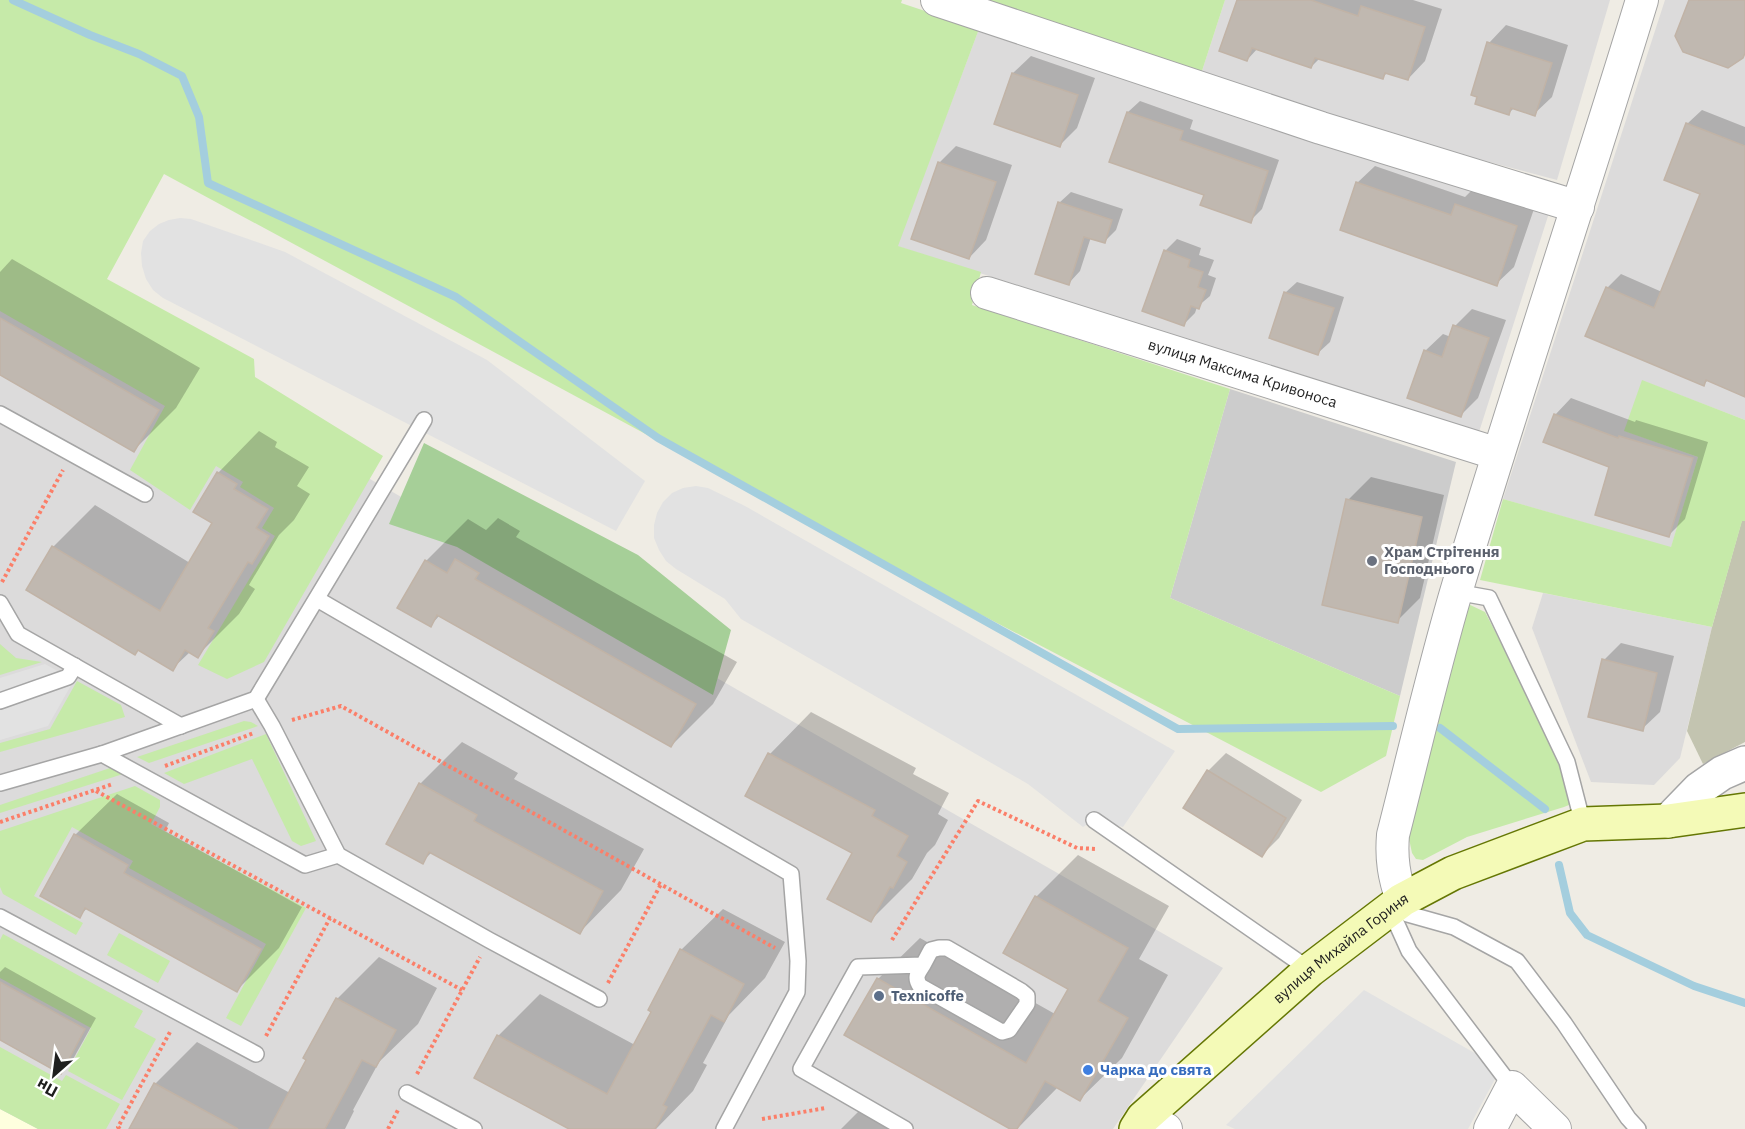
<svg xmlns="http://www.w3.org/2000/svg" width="1745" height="1129" viewBox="0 0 1745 1129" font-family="'IBM Plex Sans',sans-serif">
	<rect width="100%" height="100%" fill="#efece4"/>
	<g fill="#dcdbdb">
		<path d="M1225,0H1610L1557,180L1440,149L1201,74Z"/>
		<path d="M1665,0H1745V420L1643,381L1625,431L1698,457L1671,548L1503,499Z"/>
		<path d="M979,29L1320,144L1433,179L1549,213L1479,432L1130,322L897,246Z"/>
		<path d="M0,267L1223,968L1113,1129H0Z"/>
		<path d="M1543,593L1712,627L1680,758L1654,785L1591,782L1532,628Z"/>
	</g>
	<path fill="#feffde" d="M0,1109L38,1129H0Z"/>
	<path fill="#ccc" d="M1230,389L1456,462L1400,696L1170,598Z"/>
	<path fill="#c3c4b0" d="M1742,520L1745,521V742L1703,764L1687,731L1712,627Z"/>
	<g fill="#c6eaa9">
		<path d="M0,0H902L901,3L979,29L898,246L981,272L972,305L1230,389L1170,598L1400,696L1386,756L1321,792L955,601L164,174L107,279L254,359L255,377L383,456L264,662L227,679L198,665L275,536L262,528L274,508L240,487L243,482L216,466L190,510L130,470L165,406L0,311Z"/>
		<path d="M987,0H1225L1201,74Z"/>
		<path d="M1642,380L1745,420V521H1742L1712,627L1480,580L1503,499L1671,547L1698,457L1624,431Z"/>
		<path d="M1466,603L1485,612L1563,763L1571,799L1569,805L1564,807L1467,837L1423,860L1416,859L1412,853L1408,834Z"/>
		<path d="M0,644L16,658L42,662L0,675Z"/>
		<path d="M77,681L121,705L125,717L0,752V743L50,729Z"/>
		<path d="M244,721L251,722L258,726L149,763L137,757Z"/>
		<path d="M266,734L316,841L301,846L292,841L252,759L184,784L164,773Z"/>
		<path d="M113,767L123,774L0,813V805Z"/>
		<path d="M135,786L160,800V807L151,824L306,908L241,1026L226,1018L266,944L129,868L133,861L72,827L34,896L83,923L76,935L3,894L0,887V831Z"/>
		<path d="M119,933L170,961L158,983L107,955Z"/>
		<path d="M3,934L143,1011L134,1027L156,1039L122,1100L68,1071L91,1028L0,978V940Z"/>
		<path d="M0,1047L62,1081L66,1075L120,1104L106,1129H38L0,1109Z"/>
	</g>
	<path fill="#a6cf98" d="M424,443L638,555L731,630L713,695L457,547L389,524Z"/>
	<g fill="#e2e2e2">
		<path d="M180,218L191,219L285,252L487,360L645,481L616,531L163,298L153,290L146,279L142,266L141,253L143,241L150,231L159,224L169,220Z"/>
		<path d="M696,486L708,488L745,506L1175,751L1123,827L1094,820L1083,827L1028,784L741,619L725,599L676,569L666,561L659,550L654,538V525L657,513L663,502L672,493L683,488Z"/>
		<path d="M45,664L74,680L48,726L0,740V678Z"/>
		<path d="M1364,990L1501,1068L1468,1129H1235L1226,1125Z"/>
	</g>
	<g fill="#0003">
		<path d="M1239,0H1413L1442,9L1425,61L1408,79L1388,72L1383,77L1320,58L1311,67L1258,48L1247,60Z"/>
		<path d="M1506,25L1568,45L1552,97L1534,114L1514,108L1509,113L1479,96L1489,43Z"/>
		<path d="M1031,56L1095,78L1077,128L1060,145L996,123L1013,73Z"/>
		<path d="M1140,101L1193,120L1190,129L1279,160L1262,209L1250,221L1206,194L1111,161L1128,112Z"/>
		<path d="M1702,110L1745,127V395L1708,380L1703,385L1607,288L1621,274L1662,292L1702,193L1666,179L1688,123Z"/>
		<path d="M956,146L1012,165L986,240L969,258L939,163Z"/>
		<path d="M1375,166L1465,197L1474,188L1534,209L1514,267L1496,284L1357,183Z"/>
		<path d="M1071,192L1123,209L1116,230L1104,242L1091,237L1080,271L1069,283L1059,203Z"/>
		<path d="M1177,239L1201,248L1199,255L1214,260L1208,275L1216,278L1210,296L1197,307L1195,313L1184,324L1165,251Z"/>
		<path d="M12,259L200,368L176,408L134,450L0,373V272Z"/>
		<path d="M1297,282L1344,297L1330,342L1318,353L1285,293Z"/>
		<path d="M1472,309L1506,320L1478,398L1461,415L1425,351L1443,334L1451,337L1455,326Z"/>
		<path d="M1571,398L1635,422L1636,420L1708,442L1685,519L1668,536L1611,466L1555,415Z"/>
		<path d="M259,431L277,442L275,447L309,467L297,486L310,494L294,520L279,535L249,585L255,589L239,614L197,656L190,652L172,669L53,547L95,505L190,563L214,523L218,473Z"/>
		<path d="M1371,477L1444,495L1420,598L1397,621L1348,500Z"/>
		<path d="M498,518L520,531L516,537L737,662L713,704L671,746L440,615L431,625L426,561L468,519L486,530Z"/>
		<path d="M1621,643L1674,656L1660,712L1642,729L1604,660Z"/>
		<path d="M811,712L916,768L913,774L949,793L938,814L948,820L935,845L927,853L912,879L871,920L854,852L747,795L770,754Z"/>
		<path d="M462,742L518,773L514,779L644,849L621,890L580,932L432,852L422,862L420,784Z"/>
		<path d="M1226,753L1302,800L1279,838L1262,855L1185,808L1208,771Z"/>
		<path d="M117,794L169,823L165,831L302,907L279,948L237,990L88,907L80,916L75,835Z"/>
		<path d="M1078,855L1169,906L1139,959L1168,975L1122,1058L1080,1099L1058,1087L1017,1129H1013L878,979L920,938L1055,1014L1070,989L1005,952L1036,897Z"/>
		<path d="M723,909L785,942L765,978L729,1015L703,1063L707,1065L693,1091L656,1129H580L498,1036L540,994L635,1045L653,1011L681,950Z"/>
		<path d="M379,957L437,988L418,1024L379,1062L353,1110L354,1111L345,1129H132L155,1084L197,1042L290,1093L308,1059L305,1058L338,998Z"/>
		<path d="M5,967L96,1018L72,1061L60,1072L0,1039V972Z"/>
		<path d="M864,1106L904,1129H841Z"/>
	</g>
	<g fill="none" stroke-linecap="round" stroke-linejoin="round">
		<g stroke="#a4cede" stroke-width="8">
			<path d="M13,0L90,35L139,54L182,76L199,117L208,183L456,297L658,438L1178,729L1393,726"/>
			<path d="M1440,728L1545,809"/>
			<path d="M1559,865L1570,913L1587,935L1694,986L1745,1003"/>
		</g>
	</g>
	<g fill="#c0b8b0" stroke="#c1b3a6" stroke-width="1.5">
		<path d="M1237,0H1311L1358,16L1361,6L1425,27L1408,80L1385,73L1383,79L1315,58L1311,68L1252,48L1247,61L1219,51Z"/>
		<path d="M1689,0H1745V53L1743,58L1728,68L1683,52L1675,36Z"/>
		<path d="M1487,42L1552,63L1535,116L1511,108L1509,115L1475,104L1477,97L1471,95Z"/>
		<path d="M1012,73L1078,95L1060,147L994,124Z"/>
		<path d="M1127,112L1183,131L1180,140L1268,171L1251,223L1200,205L1204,195L1109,162Z"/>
		<path d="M1686,123L1745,146V397L1706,380L1704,386L1585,336L1606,287L1654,308L1700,194L1664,180Z"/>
		<path d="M938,162L996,182L969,259L911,239Z"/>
		<path d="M1356,182L1451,215L1455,204L1517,226L1497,286L1340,230Z"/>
		<path d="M1058,202L1112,220L1105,243L1084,237L1069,285L1035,274Z"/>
		<path d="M1164,250L1190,260L1188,267L1203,272L1198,287L1206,290L1199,309L1191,306L1184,326L1142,311Z"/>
		<path d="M1284,292L1334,308L1318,355L1269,338Z"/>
		<path d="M0,318L159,410L134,452L0,375Z"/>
		<path d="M1453,325L1489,338L1461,417L1407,398L1424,350L1442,357Z"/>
		<path d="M1554,414L1618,438L1619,436L1693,458L1669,537L1595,515L1609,467L1543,442Z"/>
		<path d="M217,472L237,484L234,489L268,509L256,528L269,536L252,564L248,562L208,628L214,631L198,658L185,650L173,671L138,650L135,655L26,590L52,546L160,611L212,523L193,512Z"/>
		<path d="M1346,499L1422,517L1398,623L1322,605Z"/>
		<path d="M455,559L479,573L475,579L696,704L671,747L437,615L431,627L397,608L425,560L447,573Z"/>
		<path d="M1602,659L1657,673L1643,731L1588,717Z"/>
		<path d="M768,753L875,810L872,816L908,836L897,856L907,862L893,888L890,887L871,922L827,899L852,853L745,796Z"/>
		<path d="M1207,770L1286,818L1262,857L1183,808Z"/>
		<path d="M419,783L477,815L474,821L603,891L580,934L429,852L423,864L386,844Z"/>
		<path d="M74,834L128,865L124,873L261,949L237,992L85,908L80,918L40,896Z"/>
		<path d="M1035,896L1128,948L1098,1001L1128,1018L1080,1101L1045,1081L1017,1129H1010L844,1035L877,978L1026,1063L1068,989L1003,953Z"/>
		<path d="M680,949L744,984L724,1022L711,1015L663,1105L667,1107L655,1129H569L474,1078L497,1035L607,1094L651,1012L648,1010Z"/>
		<path d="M0,982L85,1029L61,1074L0,1040Z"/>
		<path d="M336,998L396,1030L376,1067L362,1060L325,1129H269L306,1060L303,1058Z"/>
		<path d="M154,1083L238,1129H129Z"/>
	</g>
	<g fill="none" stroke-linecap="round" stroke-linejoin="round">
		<defs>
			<g id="service">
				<path d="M0,414L145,494"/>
				<path d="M1456,592L1489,598L1567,762L1583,824"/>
				<path d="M317,599L791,874L798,961L797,992L724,1129"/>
				<path d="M0,603L18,634L181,726"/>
				<path d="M256,699L272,726L338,855L489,940L599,999"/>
				<path d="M0,701L68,677L75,666"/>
				<path d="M102,754L305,865L338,855"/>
				<path d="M0,783L102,754L256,699L424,420"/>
				<path d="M1094,820L1310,970"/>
				<path d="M1390,909L1454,927L1517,961L1564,1023L1628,1118L1638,1129"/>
				<path d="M1390,909L1409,951L1512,1087"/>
				<path d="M0,917L256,1054"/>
				<path d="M407,1093L474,1129"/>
				<path d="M905,1129L801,1069L858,967L923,965L931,950L939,948H947L1021,991L1027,996V1004L1009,1030L1002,1032L920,986C914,977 918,973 923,965"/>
			</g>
			<g id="minor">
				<path d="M937,0L1321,128L1578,207"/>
				<path id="s1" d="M987,293L1498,454"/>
				<path d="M1402,900C1394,877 1391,859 1393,835C1414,753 1433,670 1457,589C1516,392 1582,197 1642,0"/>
				<path d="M1143,1118L1166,1129"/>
				<path d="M1490,1129L1512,1087L1555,1129"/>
			</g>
			<path id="tertiary" d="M1668,821L1699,789L1722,773L1745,763"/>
			<g id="secondary">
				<path id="s2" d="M1136,1129L1143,1118L1310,970L1402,900L1453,873L1583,824L1668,821L1745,810"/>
			</g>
		</defs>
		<use href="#service" stroke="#a5a5a5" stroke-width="18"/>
		<use href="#minor" stroke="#a5a5a5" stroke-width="34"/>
		<use href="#tertiary" stroke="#a5a5a5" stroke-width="36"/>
		<use href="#secondary" stroke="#657704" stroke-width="36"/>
		<g stroke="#fb7f69" stroke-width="4" stroke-dasharray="3 3" stroke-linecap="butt">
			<path d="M2,582L63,470"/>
			<path d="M292,720L341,706L775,948"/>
			<path d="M165,766L254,733"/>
			<path d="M96,791L462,990"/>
			<path d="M0,822L113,784"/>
			<path d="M892,940L978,801L1077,848L1097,849"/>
			<path d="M608,983L661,884"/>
			<path d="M266,1036L330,918"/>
			<path d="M417,1074L480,957"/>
			<path d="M762,1119L826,1108"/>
			<path d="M120,1129L118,1127L170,1032"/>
			<path d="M388,1129L398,1110"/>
		</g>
		<use href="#service" stroke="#fff" stroke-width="15"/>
		<use href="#minor" stroke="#fff" stroke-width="32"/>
		<use href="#tertiary" stroke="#fff" stroke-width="33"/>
		<use href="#secondary" stroke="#f4fab7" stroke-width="33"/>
	</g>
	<circle fill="#6b7280" stroke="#fff" stroke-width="2" cx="1372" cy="561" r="6"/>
	<circle fill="#5c6f8a" stroke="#fff" stroke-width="2" cx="879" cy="996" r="6"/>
	<circle fill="#3f7fe0" stroke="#fff" stroke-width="2" cx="1088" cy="1070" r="6"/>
	<g text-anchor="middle" stroke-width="6" stroke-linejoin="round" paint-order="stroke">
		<g font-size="15" fill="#1e1e1e" stroke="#fff">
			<text dy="5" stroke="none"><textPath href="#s1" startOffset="268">вулиця Максима Кривоноса</textPath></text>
			<text dy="5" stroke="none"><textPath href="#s2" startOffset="274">вулиця Михайла Гориня</textPath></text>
		</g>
		<g font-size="15" font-weight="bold" fill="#5b616d" stroke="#fff" text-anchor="start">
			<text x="1384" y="557">Храм Стрітення<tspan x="1384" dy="17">Господнього</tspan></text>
		</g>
		<g font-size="15" font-weight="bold" fill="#4e5e75" stroke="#fff" text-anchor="start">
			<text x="891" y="1001">Texnicoffe</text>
		</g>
		<g font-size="15" font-weight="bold" fill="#366cbe" stroke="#fff" text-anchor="start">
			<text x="1100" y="1075">Чарка до свята</text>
		</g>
	</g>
	<g transform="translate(54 1075) rotate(208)" stroke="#ffffff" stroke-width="4.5" paint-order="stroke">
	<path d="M0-4.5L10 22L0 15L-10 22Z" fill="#1e1e1e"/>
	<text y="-9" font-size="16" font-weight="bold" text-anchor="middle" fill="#1e1e1e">Пн</text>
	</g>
</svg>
